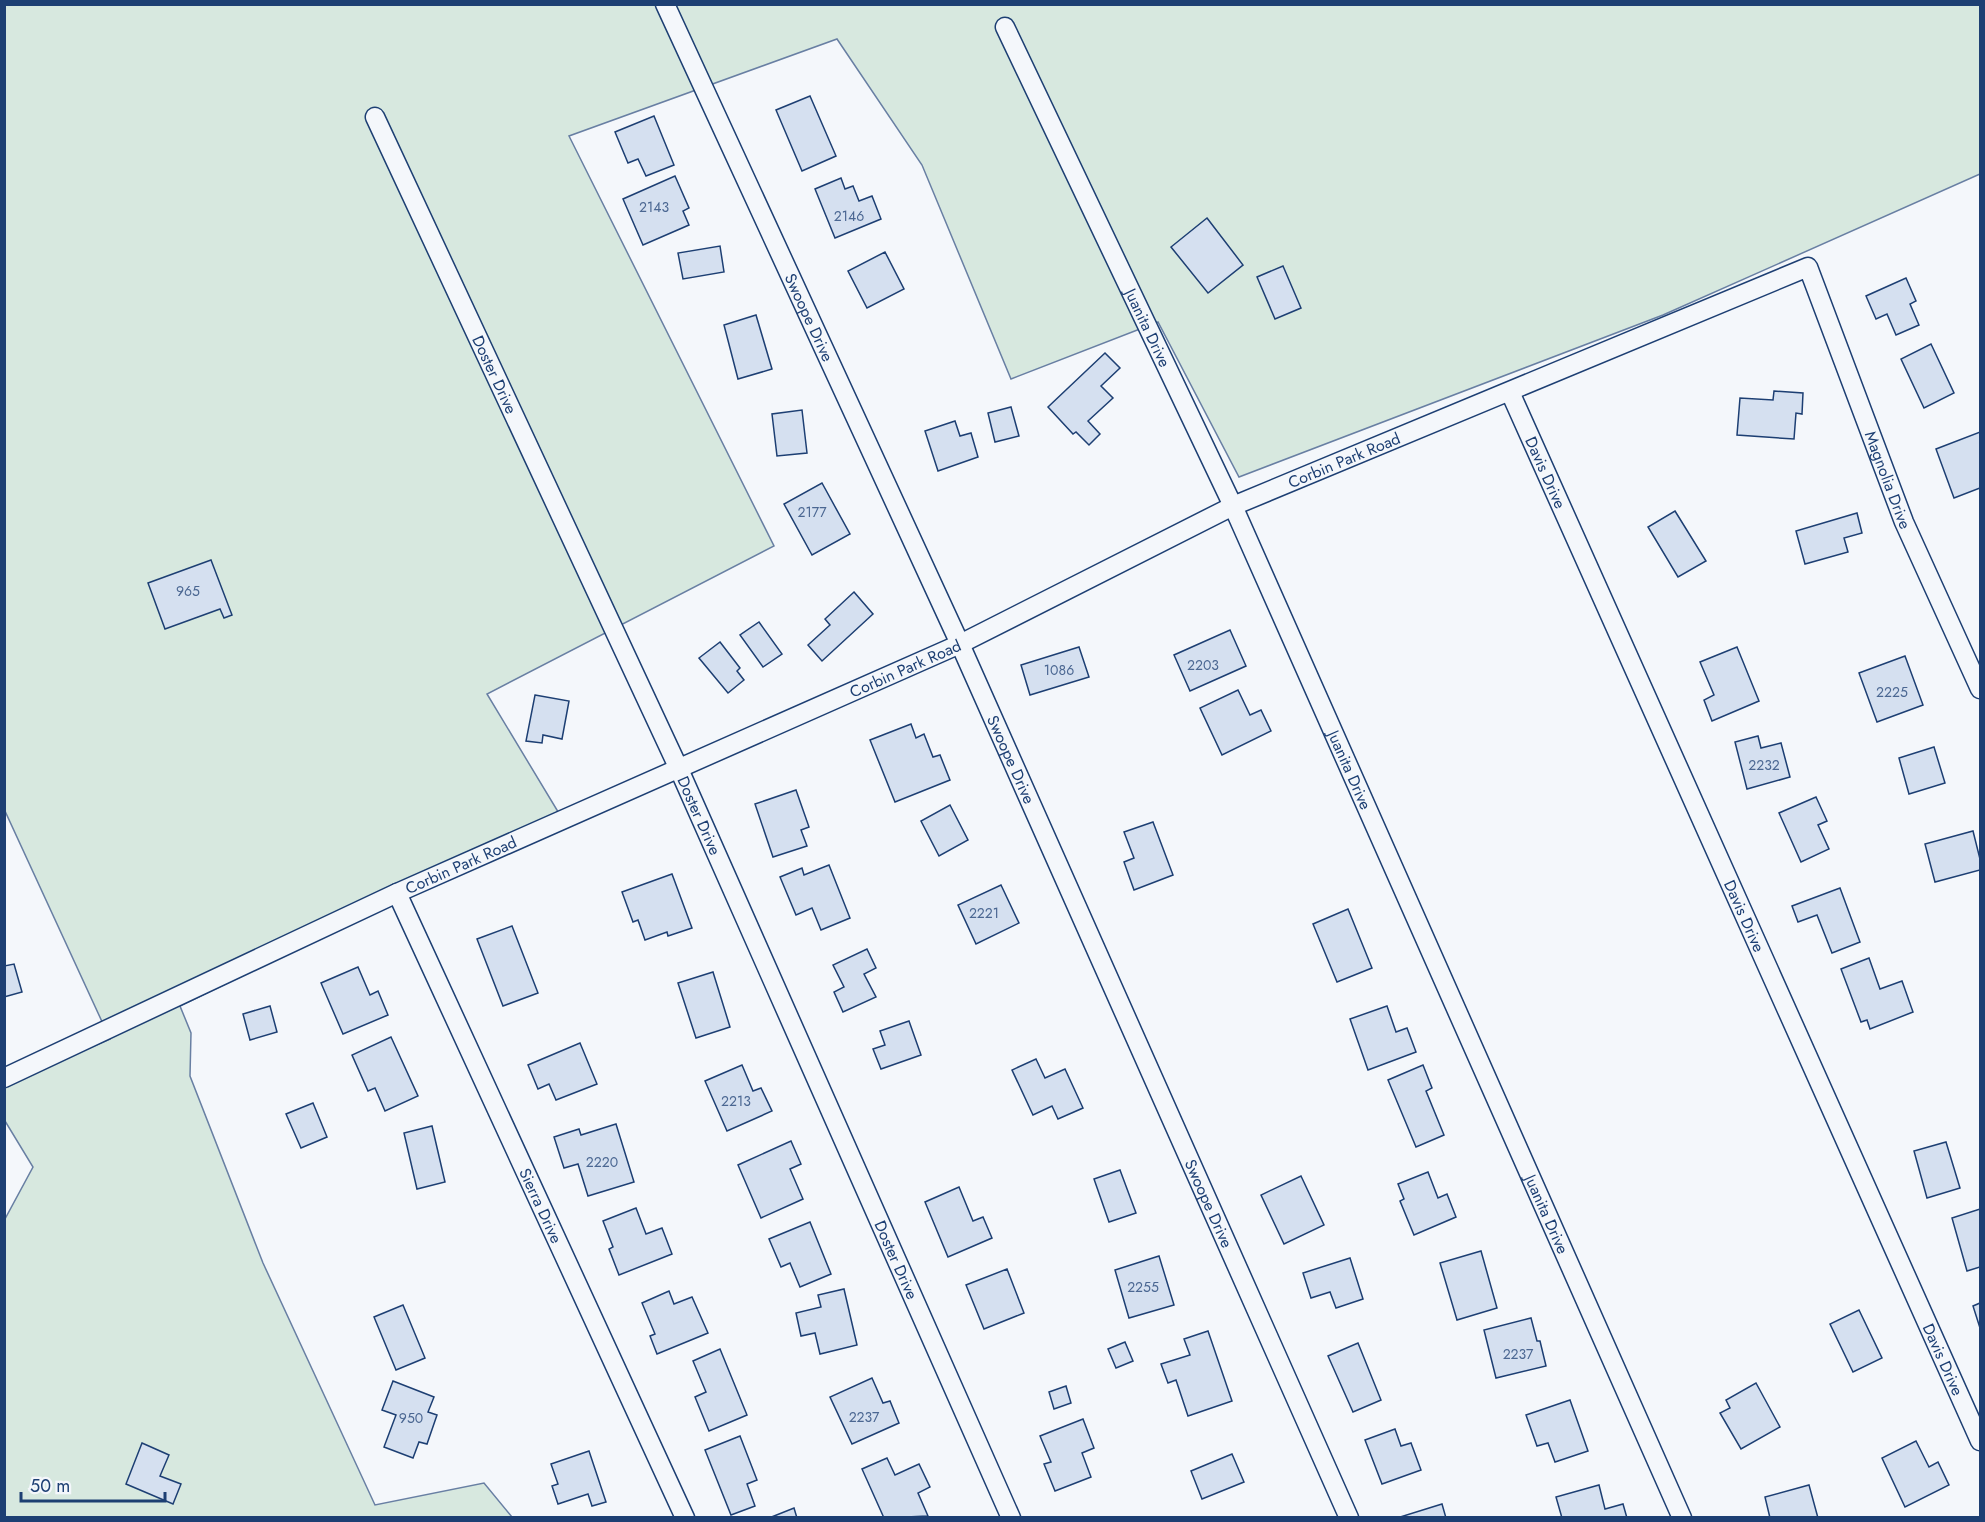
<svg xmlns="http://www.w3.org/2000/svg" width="1985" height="1522" viewBox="0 0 1985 1522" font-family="Jost,sans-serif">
	<rect width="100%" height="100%" fill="#f4f7fb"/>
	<path fill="#d7e8df" stroke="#687fa3" stroke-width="1.5" d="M5,5H1980V174L1663,315L1239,477L1158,322L1011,379L922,165L837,39L569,136L774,546L487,694L563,820L180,1006L191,1033L190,1076L263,1263L375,1505L484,1483L512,1517H5V1219L33,1167L5,1121V1084L110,1039L5,811Z"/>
	<g fill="#d5e0f0" stroke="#1d3f73" stroke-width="1.5">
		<path d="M810,96L836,156L802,171L776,110Z"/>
		<path d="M654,116L674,165L646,176L638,159L628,163L615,132Z"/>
		<path d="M675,176L689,208L683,211L689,225L643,245L623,199Z"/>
		<path d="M841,178L845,189L853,186L859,201L872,196L881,219L835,238L815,189Z"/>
		<path d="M1207,218L1243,265L1208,293L1171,247Z"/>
		<path d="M720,246L724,272L683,279L678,253Z"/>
		<path d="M885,252L904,289L867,308L848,271Z"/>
		<path d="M1283,266L1301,308L1275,319L1257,277Z"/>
		<path d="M1906,278L1916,301L1910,304L1919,325L1896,335L1887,314L1876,319L1866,296Z"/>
		<path d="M756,315L772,369L738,379L724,325Z"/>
		<path d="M1931,344L1954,393L1924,408L1901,359Z"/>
		<path d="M1105,353L1120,368L1101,386L1113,398L1088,421L1100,434L1089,445L1076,432L1073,434L1048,407Z"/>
		<path d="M1774,391L1803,393L1802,414L1796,413L1794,439L1737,435L1740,398L1773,400Z"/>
		<path d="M1011,407L1019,436L995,442L988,413Z"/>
		<path d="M802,410L807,453L777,456L772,414Z"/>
		<path d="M955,421L960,436L971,433L978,457L938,471L925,431Z"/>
		<path d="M1980,432V488L1954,498L1936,449Z"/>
		<path d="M822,483L850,534L812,555L784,504Z"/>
		<path d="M1675,511L1706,561L1678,577L1648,527Z"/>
		<path d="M1857,513L1862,533L1844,538L1848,552L1805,564L1796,531Z"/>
		<path d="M211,560L232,615L224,618L220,609L165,629L148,583Z"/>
		<path d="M854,592L873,614L822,661L808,645L830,625L825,619Z"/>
		<path d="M759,622L782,654L763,667L740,635Z"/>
		<path d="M1230,630L1246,666L1190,691L1174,655Z"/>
		<path d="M720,642L740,668L737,671L744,680L728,693L699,658Z"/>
		<path d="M1079,647L1089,677L1030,695L1021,665Z"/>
		<path d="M1737,647L1759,701L1712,721L1704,700L1714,695L1700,662Z"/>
		<path d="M1905,656L1923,705L1877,722L1859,673Z"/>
		<path d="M1238,690L1250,715L1261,710L1271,731L1222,755L1200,708Z"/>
		<path d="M535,695L569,701L562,739L543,735L542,743L526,741Z"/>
		<path d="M911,724L916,738L924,734L933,757L940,755L950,780L895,802L870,740Z"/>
		<path d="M1758,736L1761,748L1781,743L1790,777L1747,789L1735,742Z"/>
		<path d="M1934,747L1945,783L1909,794L1899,758Z"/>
		<path d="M796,790L809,827L801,830L807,846L773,857L755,804Z"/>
		<path d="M1816,797L1827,821L1818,825L1829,849L1801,862L1779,813Z"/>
		<path d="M950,805L968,840L939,856L921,821Z"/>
		<path d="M1153,822L1173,875L1134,890L1124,862L1134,858L1124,832Z"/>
		<path d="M1973,831L1980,859V870L1935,882L1925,844Z"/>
		<path d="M829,865L850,918L821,930L812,908L796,915L780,877L802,868L804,875Z"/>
		<path d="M672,874L692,928L668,936L667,932L645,940L638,920L633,922L622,892Z"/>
		<path d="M1001,885L1019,923L976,944L958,905Z"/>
		<path d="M1840,888L1860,942L1832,953L1817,915L1798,922L1792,906Z"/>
		<path d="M1348,909L1372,968L1337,982L1313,924Z"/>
		<path d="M512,926L538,993L503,1006L477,939Z"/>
		<path d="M867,949L876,968L864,974L876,997L843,1012L834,992L844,987L833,965Z"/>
		<path d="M1869,958L1880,989L1902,981L1913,1012L1870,1029L1867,1020L1861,1022L1841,969Z"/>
		<path d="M14,964L22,992L4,997V966Z"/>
		<path d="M358,967L370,995L378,991L388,1015L343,1034L321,983Z"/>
		<path d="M713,972L730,1027L696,1038L678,983Z"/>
		<path d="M270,1006L277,1032L250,1040L243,1014Z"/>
		<path d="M1387,1006L1396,1032L1407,1028L1416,1052L1368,1070L1350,1019Z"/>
		<path d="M909,1021L921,1055L881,1069L873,1049L885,1045L880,1031Z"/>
		<path d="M391,1037L418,1096L385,1111L375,1088L368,1091L352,1055Z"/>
		<path d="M580,1043L597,1084L556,1100L549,1084L538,1089L528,1065Z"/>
		<path d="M1036,1059L1045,1078L1065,1069L1083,1108L1058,1119L1052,1106L1033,1115L1012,1070Z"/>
		<path d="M742,1065L753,1091L761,1088L772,1111L727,1131L705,1081Z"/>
		<path d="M1423,1065L1432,1088L1426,1091L1444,1135L1416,1147L1388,1080Z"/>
		<path d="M313,1103L327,1137L301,1148L286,1114Z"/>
		<path d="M616,1124L634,1182L588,1196L578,1164L564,1168L554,1137L579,1129L581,1135Z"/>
		<path d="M432,1126L445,1182L417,1189L404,1133Z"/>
		<path d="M791,1141L801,1164L790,1169L803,1199L761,1218L738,1165Z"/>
		<path d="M1946,1142L1960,1188L1927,1198L1914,1151Z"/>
		<path d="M1120,1170L1136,1213L1109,1222L1094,1179Z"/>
		<path d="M1428,1172L1438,1198L1447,1194L1456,1217L1414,1235L1400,1201L1404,1199L1398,1184Z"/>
		<path d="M1301,1176L1324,1225L1284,1244L1261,1195Z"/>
		<path d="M959,1187L973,1221L983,1217L992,1238L948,1257L925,1202Z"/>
		<path d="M636,1208L646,1234L662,1228L672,1254L619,1275L609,1249L613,1247L603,1221Z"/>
		<path d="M1980,1209V1267L1967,1271L1952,1218Z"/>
		<path d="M810,1222L831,1274L800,1287L790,1263L781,1267L769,1239Z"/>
		<path d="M1481,1251L1497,1308L1457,1320L1440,1263Z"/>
		<path d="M1159,1256L1174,1305L1129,1318L1115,1270Z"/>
		<path d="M1350,1258L1363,1299L1336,1308L1330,1292L1311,1298L1303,1273Z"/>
		<path d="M1007,1269L1024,1313L984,1329L966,1285Z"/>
		<path d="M844,1289L857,1345L820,1354L815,1333L801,1336L796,1313L821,1307L818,1295Z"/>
		<path d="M669,1291L674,1304L692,1297L708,1333L657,1354L650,1336L655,1334L642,1303Z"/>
		<path d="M1980,1303V1328L1973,1306Z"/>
		<path d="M403,1305L425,1358L396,1370L374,1317Z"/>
		<path d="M1859,1310L1882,1358L1853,1372L1830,1324Z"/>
		<path d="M1531,1318L1537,1341H1540L1546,1366L1496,1378L1484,1330Z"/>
		<path d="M1208,1331L1232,1401L1188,1416L1176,1380L1168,1383L1161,1364L1190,1355L1184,1339Z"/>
		<path d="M1125,1342L1133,1361L1116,1368L1108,1349Z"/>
		<path d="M1358,1343L1381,1400L1353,1412L1328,1356Z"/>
		<path d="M720,1349L747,1415L709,1431L695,1397L706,1392L693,1361Z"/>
		<path d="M872,1378L883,1403L890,1401L899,1423L852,1444L830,1397Z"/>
		<path d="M393,1381L434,1397L428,1412L437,1415L427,1444L419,1442L413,1458L384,1447L396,1415L382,1410Z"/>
		<path d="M1756,1383L1780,1427L1741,1449L1720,1413L1730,1408L1726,1400Z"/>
		<path d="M1066,1386L1071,1403L1054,1409L1049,1392Z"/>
		<path d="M1570,1400L1588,1451L1555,1462L1548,1443L1537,1446L1526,1415Z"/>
		<path d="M1083,1419L1094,1448L1082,1453L1091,1477L1055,1491L1044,1464L1051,1462L1040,1436Z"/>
		<path d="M1395,1429L1401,1446L1411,1443L1421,1470L1382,1484L1365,1440Z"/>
		<path d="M740,1436L757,1480L747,1484L755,1506L731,1515L705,1450Z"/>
		<path d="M1916,1441L1929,1467L1938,1462L1949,1485L1905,1507L1882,1458Z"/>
		<path d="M142,1443L169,1455L160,1476L181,1484L173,1504L126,1484Z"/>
		<path d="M589,1451L606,1502L592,1506L588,1494L558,1504L552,1486L558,1484L551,1464Z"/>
		<path d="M1232,1454L1244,1482L1202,1499L1191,1471Z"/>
		<path d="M887,1458L895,1475L919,1464L930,1487L918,1493L928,1516L884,1518L862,1469Z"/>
		<path d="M1599,1485L1605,1509L1623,1504L1627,1518H1562L1556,1497Z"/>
		<path d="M1809,1485L1818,1518H1770L1765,1497Z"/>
		<path d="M1442,1504L1446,1518H1400V1517Z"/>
		<path d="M794,1508L797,1518H769Z"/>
	</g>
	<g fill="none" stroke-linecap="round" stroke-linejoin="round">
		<defs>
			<g id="street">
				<path id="s1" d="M665,4L960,644L1349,1518"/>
				<path id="s2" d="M1005,27L1233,506L1682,1518"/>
				<path id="s3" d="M375,117L678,767L1011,1518"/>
				<path id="s4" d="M1510,392L1980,1441"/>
				<path id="s5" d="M397,893L685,1518"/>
				<path id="s6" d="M4,1078L397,893L960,644L1233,506L1808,267L1904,522L1980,689"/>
			</g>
		</defs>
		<use href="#street" stroke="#1d3f73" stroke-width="21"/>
		<use href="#street" stroke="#f4f7fb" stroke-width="18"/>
	</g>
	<g text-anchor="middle" stroke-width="4.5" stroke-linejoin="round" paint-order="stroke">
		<g font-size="14" fill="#4b6792">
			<text x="654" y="212">2143</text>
			<text x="849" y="221">2146</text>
			<text x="812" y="517">2177</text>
			<text x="188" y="596">965</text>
			<text x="1203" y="670">2203</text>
			<text x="1059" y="675">1086</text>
			<text x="1892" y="697">2225</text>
			<text x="1764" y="770">2232</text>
			<text x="984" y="918">2221</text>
			<text x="736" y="1106">2213</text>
			<text x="602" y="1167">2220</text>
			<text x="1143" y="1292">2255</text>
			<text x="1518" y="1359">2237</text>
			<text x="864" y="1422">2237</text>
			<text x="411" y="1423">950</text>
		</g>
		<g font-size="16" fill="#1d3f73" stroke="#f4f7fb">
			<text dy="6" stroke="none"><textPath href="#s1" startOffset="345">Swoope Drive</textPath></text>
			<text dy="6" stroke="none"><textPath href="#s2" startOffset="333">Juanita Drive</textPath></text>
			<text dy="6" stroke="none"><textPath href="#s3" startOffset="284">Doster Drive</textPath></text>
			<text dy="6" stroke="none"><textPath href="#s6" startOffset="1476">Corbin Park Road</textPath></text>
			<text dy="6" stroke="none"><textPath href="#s4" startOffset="88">Davis Drive</textPath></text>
			<text dy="6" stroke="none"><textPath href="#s6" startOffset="2206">Magnolia Drive</textPath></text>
			<text dy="6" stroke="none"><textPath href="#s6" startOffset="990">Corbin Park Road</textPath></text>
			<text dy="6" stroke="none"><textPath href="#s1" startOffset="831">Swoope Drive</textPath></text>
			<text dy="6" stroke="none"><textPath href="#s2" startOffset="819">Juanita Drive</textPath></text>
			<text dy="6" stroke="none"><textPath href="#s3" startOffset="770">Doster Drive</textPath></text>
			<text dy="6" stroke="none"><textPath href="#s6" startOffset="504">Corbin Park Road</textPath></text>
			<text dy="6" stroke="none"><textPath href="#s4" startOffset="574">Davis Drive</textPath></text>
			<text dy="6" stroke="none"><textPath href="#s1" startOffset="1317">Swoope Drive</textPath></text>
			<text dy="6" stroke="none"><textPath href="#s5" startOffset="344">Sierra Drive</textPath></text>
			<text dy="6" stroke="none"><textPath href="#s2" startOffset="1305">Juanita Drive</textPath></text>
			<text dy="6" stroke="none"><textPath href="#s3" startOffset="1256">Doster Drive</textPath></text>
			<text dy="6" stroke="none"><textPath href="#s4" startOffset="1060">Davis Drive</textPath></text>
		</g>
	</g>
	<rect width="1985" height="1522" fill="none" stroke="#1d3f73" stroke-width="12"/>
	<path d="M21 1492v9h144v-9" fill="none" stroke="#1d3f73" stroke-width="3"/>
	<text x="30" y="1492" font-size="18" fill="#1d3f73" stroke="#f4f7fb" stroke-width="4.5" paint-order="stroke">50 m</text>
</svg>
